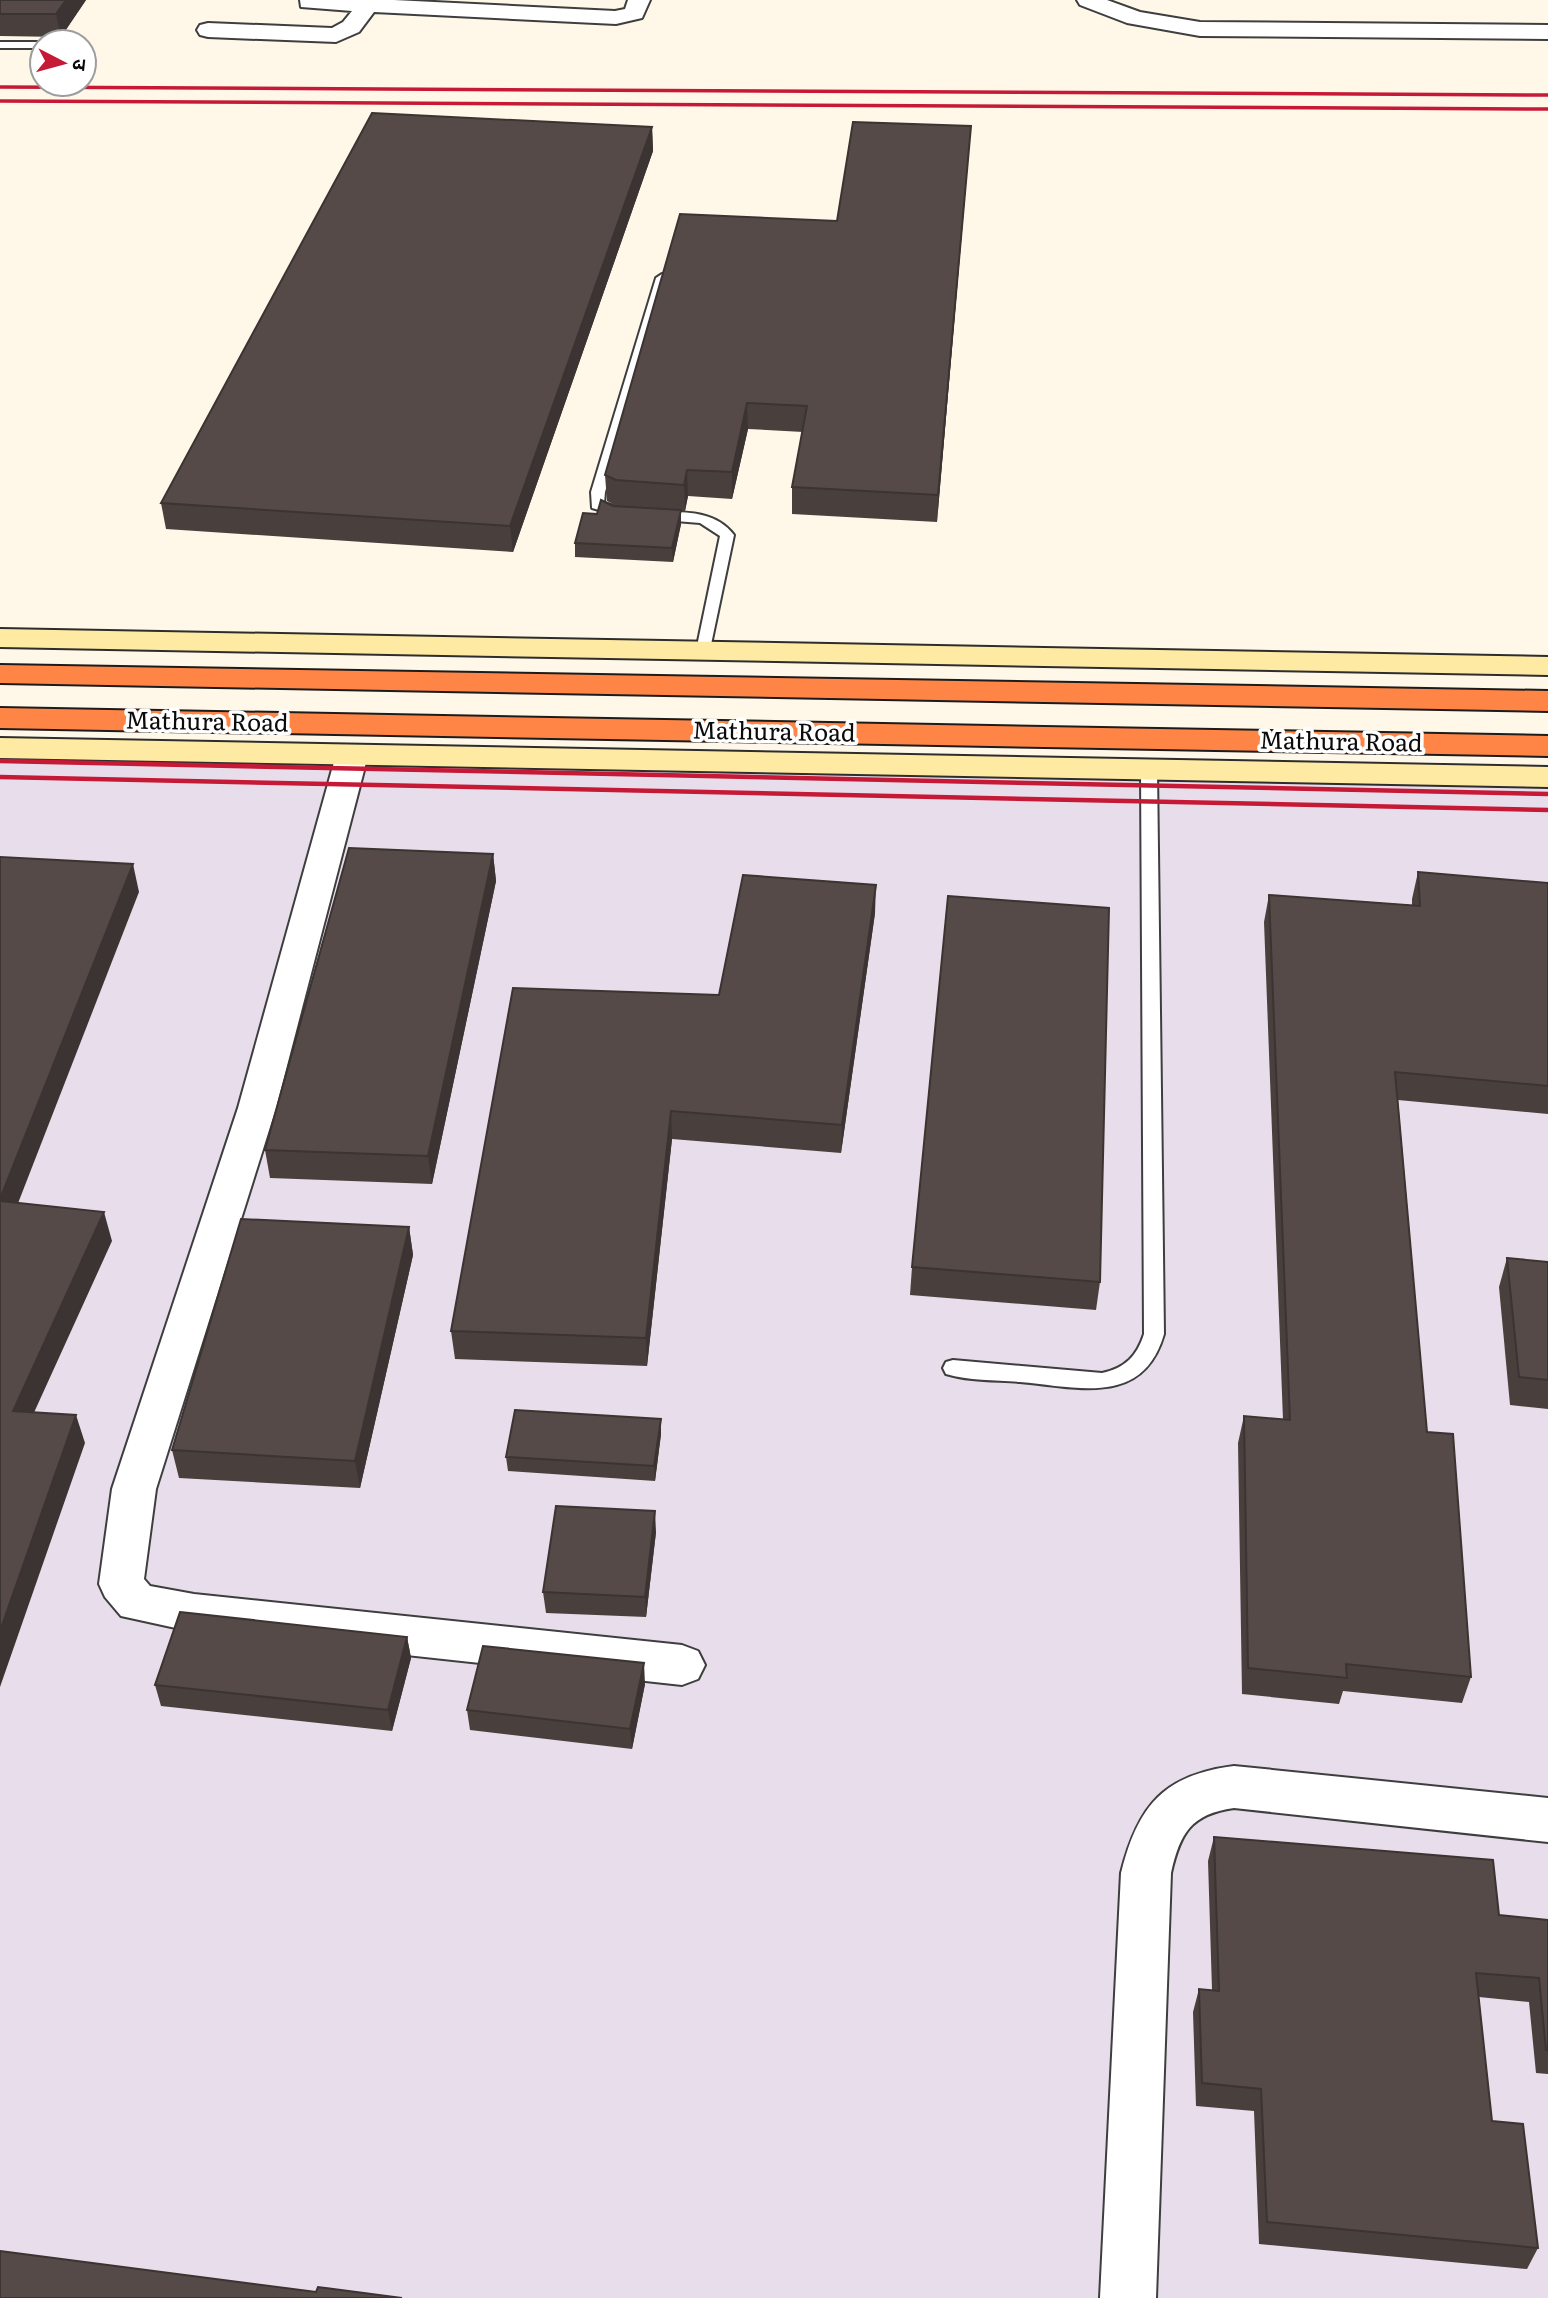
<svg xmlns="http://www.w3.org/2000/svg" width="1548" height="2298" viewBox="0 0 1548 2298" font-family="Literata,'Noto Sans Devanagari',serif">
	<rect width="100%" height="100%" fill="#fff8e9"/>
	<path fill="#e8deeb" d="M0,745L1548,772V2298H0Z"/>
	<g fill="none" stroke-linecap="round" stroke-linejoin="round">
		<defs>
			<g id="lane">
				<path d="M0,42H43L42,48H0Z"/>
				<path d="M662,274L668,278L605,492L604,503L628,510L630,513L623,517L592,508L591,492L656,278Z"/>
				<path d="M656,512C684,512 715,510 734,535L709,654H699L696,651L720,536L700,523L651,519L649,516Z"/>
				<path d="M1149,764L1157,769L1164,1334C1143,1407 1078,1387 1020,1382C996,1380 969,1381 946,1374L943,1368L946,1362L953,1360L1102,1373C1125,1368 1137,1356 1144,1334L1141,769Z"/>
			</g>
			<g id="street">
				<path d="M300,0H394L615,11L625,9L628,0H650L642,18L616,24L374,12L359,32L336,42L208,37L200,35L197,30L200,25L208,23L332,28L343,22L352,11L301,7Z"/>
				<path d="M1077,0H1107L1140,12L1200,22L1548,25V39L1200,36L1127,23L1080,5Z"/>
				<path d="M352,745L364,748L368,755L276,1108L156,1489L144,1579L150,1586L194,1594L682,1645L698,1651L705,1665L698,1679L682,1685L194,1632L121,1616L105,1597L99,1584L112,1489L238,1108L336,755L340,748Z"/>
				<path d="M1234,1766L1548,1798V1842L1234,1808C1191,1814 1180,1833 1171,1873L1156,2298H1100L1121,1873C1138,1805 1164,1775 1234,1766Z"/>
			</g>
			<g id="secondary">
				<path d="M0,629L1548,657V675L0,647Z"/>
				<path d="M0,738L1548,767V787L0,758Z"/>
			</g>
			<g id="highway">
				<path d="M0,665L1548,691V711L0,683Z"/>
				<path d="M0,708L1548,736V756L0,728Z"/>
			</g>
		</defs>
		<use href="#lane" stroke="#3e3e3e" stroke-width="4"/>
		<use href="#street" stroke="#3e3e3e" stroke-width="4"/>
		<use href="#secondary" stroke="#2d2d2d" stroke-width="4"/>
		<use href="#highway" stroke="#1c1c1c" stroke-width="4"/>
		<use href="#lane" fill="#fff" fill-rule="evenodd"/>
		<use href="#street" fill="#fff" fill-rule="evenodd"/>
		<use href="#secondary" fill="#ffeaa4" fill-rule="evenodd"/>
		<use href="#highway" fill="#ff8547" fill-rule="evenodd"/>
		<g stroke="#c61936" stroke-width="3.5">
			<path d="M0,87L1548,95"/>
			<path d="M0,101L1548,109"/>
		</g>
		<g stroke="#c61936" stroke-width="4.5">
			<path d="M0,761L1548,794"/>
			<path d="M0,777L1548,810"/>
		</g>
	</g>
	<g fill="#49403d">
		<path d="M0,0H86L61,37L0,36Z"/>
		<path d="M652,127L653,151L513,552L166,529L161,503Z"/>
		<path d="M969,150L937,522L792,514V487L803,432L748,429L732,499L688,496L685,511H681V524L673,562L575,557V543L597,514L613,506H617L607,501L605,475L837,221Z"/>
		<path d="M493,854L496,881L432,1184L270,1178L265,1150Z"/>
		<path d="M1418,872L1548,883V1114L1398,1100L1427,1432L1471,1677L1462,1703L1343,1691L1339,1704L1242,1694L1238,1443L1244,1416L1283,1420L1264,922L1269,895L1412,905V899Z"/>
		<path d="M875,913L841,1153L672,1139L647,1366L455,1359L451,1331L719,995Z"/>
		<path d="M409,1227L413,1255L360,1488L179,1478L172,1450Z"/>
		<path d="M1507,1258L1548,1262V1409L1510,1405L1499,1287Z"/>
		<path d="M912,1267L1100,1282L1096,1310L910,1295Z"/>
		<path d="M661,1434L655,1481L508,1471L506,1457Z"/>
		<path d="M656,1532L646,1617L546,1613L543,1592Z"/>
		<path d="M407,1637L411,1658L392,1731L161,1706L155,1685Z"/>
		<path d="M645,1684L632,1749L470,1730L467,1710Z"/>
		<path d="M1214,1837L1499,1915L1548,1920V2074L1536,2073L1529,2002L1479,1997L1492,2121L1538,2248L1527,2269L1259,2244L1254,2111L1196,2106L1193,2012L1199,1989L1212,1990L1208,1861Z"/>
	</g>
	<g fill="#3c3432">
		<path d="M66,0H86L61,37L56,14Z"/>
		<path d="M971,126L969,150L937,522L938,495Z"/>
		<path d="M652,127L653,151L513,552L510,526Z"/>
		<path d="M747,403L748,429L732,499V472Z"/>
		<path d="M687,470L688,496L685,511L684,485Z"/>
		<path d="M681,510V524L673,562L672,548Z"/>
		<path d="M493,854L496,881L432,1184L428,1156Z"/>
		<path d="M133,864L139,892L8,1229L0,1204V1199Z"/>
		<path d="M876,885L875,913L841,1153L842,1125Z"/>
		<path d="M671,1111L672,1139L647,1366L646,1338Z"/>
		<path d="M104,1212L112,1241L22,1439L13,1411Z"/>
		<path d="M409,1227L413,1255L360,1488L355,1461Z"/>
		<path d="M76,1415L85,1443L0,1687V1631Z"/>
		<path d="M661,1419V1434L655,1481L654,1466Z"/>
		<path d="M655,1511L656,1532L646,1617L645,1597Z"/>
		<path d="M407,1637L411,1658L392,1731L388,1710Z"/>
		<path d="M644,1663L645,1684L632,1749L630,1729Z"/>
	</g>
	<g fill="#554a47" stroke="#3c3432" stroke-width="2">
		<path d="M0,0H66L56,14H0Z"/>
		<path d="M372,113L652,127L510,526L161,503Z"/>
		<path d="M853,122L971,126L938,495L792,487L807,406L747,403L732,472L687,470L684,485L616,480L605,475L680,214L837,221Z"/>
		<path d="M601,500L613,506L681,510L672,548L575,543L583,513L597,514Z"/>
		<path d="M349,848L493,854L428,1156L265,1150Z"/>
		<path d="M0,857L133,864L0,1199Z"/>
		<path d="M1418,872L1548,883V1086L1395,1072L1427,1432L1453,1434L1471,1677L1346,1664L1347,1678L1248,1668L1244,1416L1290,1420L1269,895L1420,906Z"/>
		<path d="M743,875L876,885L842,1125L671,1111L646,1338L451,1331L513,988L719,995Z"/>
		<path d="M948,896L1109,908L1100,1282L912,1267Z"/>
		<path d="M0,1201L104,1212L13,1411L76,1415L0,1631Z"/>
		<path d="M241,1219L409,1227L355,1461L172,1450Z"/>
		<path d="M1507,1258L1548,1262V1380L1519,1377Z"/>
		<path d="M515,1410L661,1419L654,1466L506,1457Z"/>
		<path d="M556,1506L655,1511L645,1597L543,1592Z"/>
		<path d="M180,1612L407,1637L388,1710L155,1685Z"/>
		<path d="M483,1646L644,1663L630,1729L467,1710Z"/>
		<path d="M1214,1837L1493,1860L1499,1915L1548,1920V2050H1546L1539,1978L1476,1973L1492,2121L1523,2124L1538,2248L1267,2222L1261,2089L1202,2083L1199,1989L1219,1991Z"/>
		<path d="M0,2251L316,2292L318,2287L402,2298H0Z"/>
	</g>
	<g text-anchor="middle" stroke-width="7" stroke-linejoin="round" paint-order="stroke">
		<g font-size="24" fill="#0b0b0b" stroke="#fff">
			<text transform="translate(207 722) rotate(1)" y="8">Mathura Road</text>
			<text transform="translate(774 732) rotate(1)" y="8">Mathura Road</text>
			<text transform="translate(1341 742) rotate(1)" y="8">Mathura Road</text>
		</g>
	</g>
	<g transform="translate(63 63) rotate(96)"><circle r="33" fill="#ffffff" stroke="#9d9d9d" stroke-width="2"/>
	<path d="M0-5L12 26L0 18L-12 26Z" fill="#c61936"/>
	<text y="-10" font-size="19" font-weight="bold" text-anchor="middle" fill="#0b0b0b">उ</text>
	</g>
</svg>
